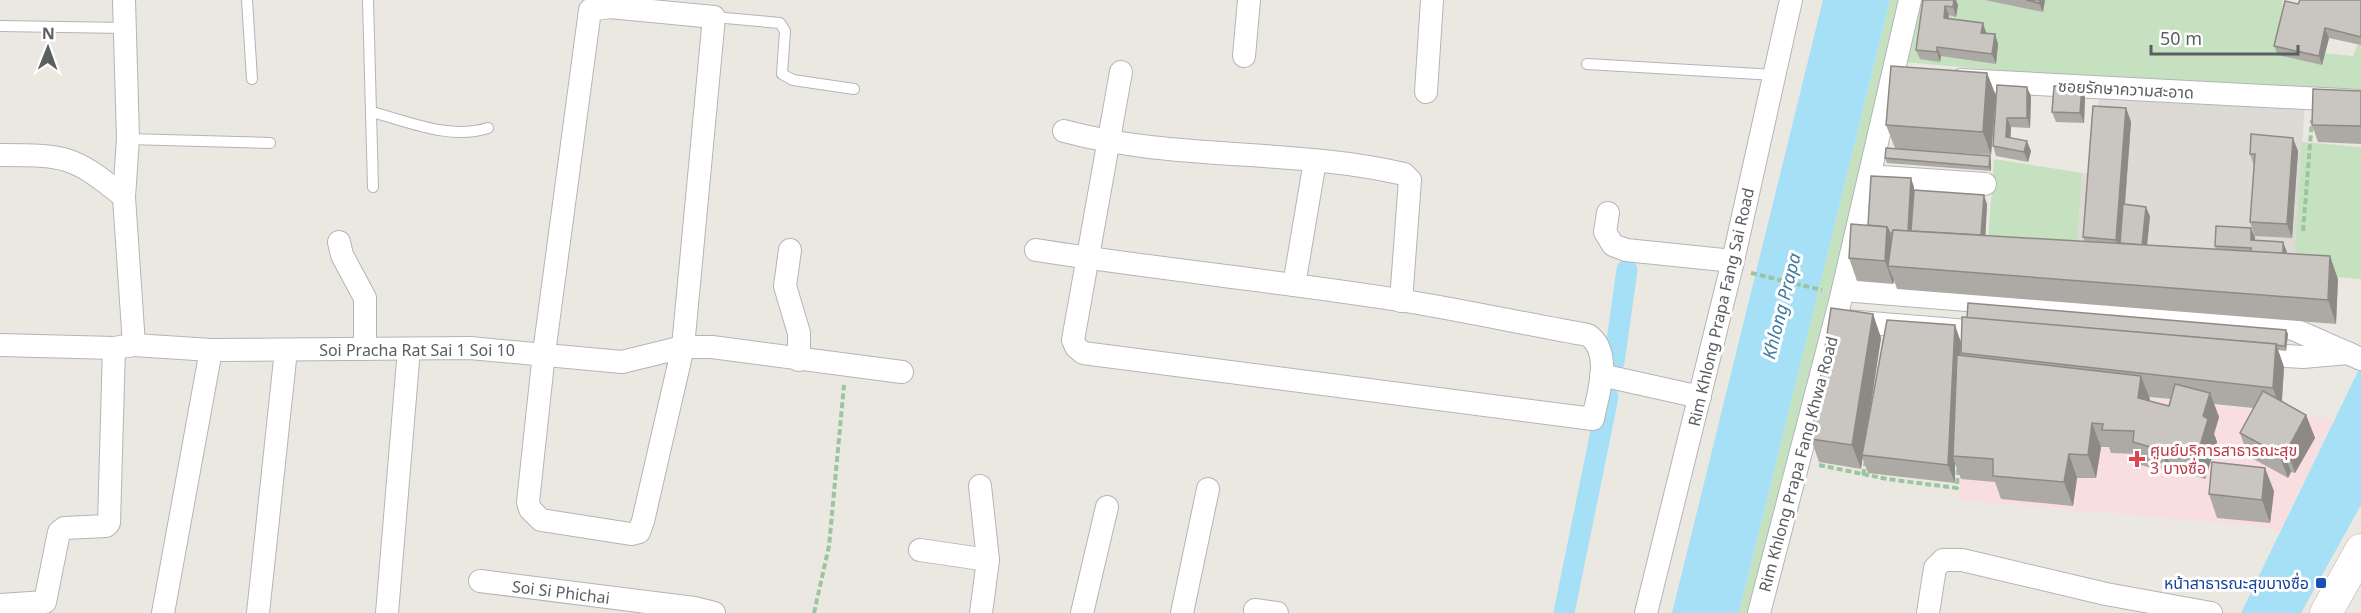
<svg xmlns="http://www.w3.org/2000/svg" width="2361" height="613" viewBox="0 0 2361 613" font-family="'Noto Sans','Noto Sans Thai',sans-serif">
	<rect width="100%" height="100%" fill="#ebe8e1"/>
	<path fill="#dddad6" d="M2099,94L2305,103L2293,274L2076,261L2082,173L2093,174Z"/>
	<path fill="#f8dedf" d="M1964,377L2334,419L2279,533L2258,526L1959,500Z"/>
	<g fill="#c5e1c0">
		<path d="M1890,0H1903L1750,613H1739Z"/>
		<path d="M1919,0H2283L2277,48L2353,56L2361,36V96L2085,78L1903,62Z"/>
		<path d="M2302,142L2361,147V279L2293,274Z"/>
		<path d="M1994,159L2082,173L2076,261L1987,254Z"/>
	</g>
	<g fill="#a6e0f7">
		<path d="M1823,0H1890L1739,613H1672Z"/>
		<path d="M2361,365V505L2301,613H2241Z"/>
	</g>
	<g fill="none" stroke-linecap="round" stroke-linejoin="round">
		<g stroke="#a6e0f7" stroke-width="21">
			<path d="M1614,362L1627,270"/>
			<path d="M1564,613L1608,397"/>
		</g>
		<defs>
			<g id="service">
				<path d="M247,0L252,79"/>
				<path d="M368,0L373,187"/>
				<path d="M714,17L780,23L785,31L782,74L793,80L854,89"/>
				<path d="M0,26L125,28"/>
				<path d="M1587,64L1775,75"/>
				<path d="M372,112C410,122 450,140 488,128"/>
				<path d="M128,139L270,143"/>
			</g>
			<g id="minor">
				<path d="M124,0L128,139L124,197L134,345"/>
				<path d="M609,0L610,7L590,10L544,353L528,502L530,509L541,520L631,534L639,532L643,521L683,347L714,17L610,7"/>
				<path d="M1244,56L1249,0"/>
				<path d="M1961,80L2361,101"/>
				<path d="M1426,92L1432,0"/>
				<path d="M1064,131C1174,161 1292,148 1404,174L1410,180L1401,301"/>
				<path d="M0,155C65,155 73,155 124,197"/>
				<path d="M1882,177L1985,184"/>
				<path d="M1608,213L1605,232L1613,245L1626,250L1733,261"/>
				<path d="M339,242L342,255L365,298V349"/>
				<path d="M790,250L785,286L799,333V360"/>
				<path d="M1036,250C1157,269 1278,281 1399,300C1462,310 1525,324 1588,335C1613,352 1598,393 1593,419L1083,353L1076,347L1073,340L1121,72"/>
				<path d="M1294,285L1315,161"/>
				<path d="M1843,290L2262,324L2293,329L2361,359"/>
				<path d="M1846,321L1992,333"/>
				<path d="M0,345L114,348L134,345L211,350L470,348L622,362L683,347H712L902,372"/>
				<path d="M2249,354L2303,357L2348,353"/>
				<path d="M1601,375L1700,397"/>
				<path d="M980,486L988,560L981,613"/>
				<path d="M920,550L988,560"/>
				<path d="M480,581L694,608L714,613"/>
				<path d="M0,605L45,602L59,532L64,528L106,526L109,523L114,348"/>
				<path d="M1255,610L1277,613"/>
				<path d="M163,613L211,350"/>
				<path d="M258,613L286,350"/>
				<path d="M387,613L409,349"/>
				<path d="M1082,613L1107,507"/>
				<path d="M1182,613L1208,489"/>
				<path d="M1646,613L1733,261L1791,0"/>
				<path d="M1759,613L1841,298L1910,0"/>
				<path d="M1928,613L1935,568L1943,560H1962L2106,594L2211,613"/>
			</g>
			<path id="secondary" d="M2326,613L2361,550"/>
		</defs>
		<use href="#service" stroke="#b2b5b8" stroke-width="12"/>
		<use href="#minor" stroke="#b2b5b8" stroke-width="24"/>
		<use href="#secondary" stroke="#b1b5b8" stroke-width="33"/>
		<g stroke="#9bc4a0" stroke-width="4" stroke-dasharray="6 3" stroke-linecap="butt">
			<path d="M2303,231L2312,120"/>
			<path d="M1751,273L1822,290"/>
			<path d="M1819,465L1887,479L1957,488L1958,467"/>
			<path d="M1863,475L1866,461"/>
			<path d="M814,613L829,546L844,385"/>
		</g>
		<use href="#service" stroke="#fff" stroke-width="10"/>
		<use href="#minor" stroke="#fff" stroke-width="22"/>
		<use href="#secondary" stroke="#fff" stroke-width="32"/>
	</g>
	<g fill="#ada9a5" fill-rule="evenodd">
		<path d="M1923,0L1958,5L1956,17L1949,15L1948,18L1986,32V33L1995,34L1998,44L1996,64L1941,56L1940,62L1920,59L1916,50Z"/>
		<path d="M1985,0H2045L2043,12Z"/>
		<path d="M2361,0V45L2329,38L2322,65L2278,55L2274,46L2298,4Z"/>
		<path d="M1987,73L1996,96L1991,155L1899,149L1991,161V171L1887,163L1885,158L1895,148L1886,125Z"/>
		<path d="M1997,85L2031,96L2030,128L2011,127L2010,138L2031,151L2028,162L1996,156L1993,146Z"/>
		<path d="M2361,91V144L2318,142L2312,125Z"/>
		<path d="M2085,97L2084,123L2056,122L2052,112Z"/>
		<path d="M2126,108L2131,122L2125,205L2150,216L2147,245L2216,249L2215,246L2251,228L2255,237V240L2283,242L2287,254L2338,279L2336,324L1897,289L1894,280L1893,284L1857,281L1849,258L1868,225L1914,187V190L1987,204L1985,236L2085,242L2083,237Z"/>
		<path d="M2298,151L2292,238L2255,236L2250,222L2254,166L2250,154Z"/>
		<path d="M1873,314L1881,338L1867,428L1961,342L2286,330L2288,334L2286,351L2278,350L2284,367L2282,402L2306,415L2315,438L2295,473L2291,472L2288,478L2248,456L2240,433L2253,408L2214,404L2219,417L2214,434L2217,442L2205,479L2171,468L2169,473L2141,465L2137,454L2111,453L2109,447H2101L2096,478H2077L2073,506L2001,499L1995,482L1961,479L1955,464V483L1868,473L1862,457L1861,469L1819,462L1811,439ZM2149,397L2171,399L2169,406L2150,401Z"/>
		<path d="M2274,491L2270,523L2217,518L2209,494Z"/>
	</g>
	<g fill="#8d8a86">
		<path d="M1954,0H1956L1958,5L1956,17L1953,7Z"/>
		<path d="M2040,0H2045L2043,12L2039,3Z"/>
		<path d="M1945,6L1949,15L1947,27L1944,18Z"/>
		<path d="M1983,23L1986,32L1985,42L1981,33Z"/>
		<path d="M2325,28L2329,38L2322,65L2319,56Z"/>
		<path d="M1995,34L1998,44L1996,64L1992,54Z"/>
		<path d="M1937,47L1941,56L1940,62L1937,52Z"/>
		<path d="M1987,73L1996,96L1991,155L1983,132Z"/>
		<path d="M2027,87L2031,96L2030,128L2027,118Z"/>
		<path d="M2082,87L2085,97L2084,123L2080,113Z"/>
		<path d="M2126,108L2131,122L2121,254L2116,240Z"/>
		<path d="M2007,118L2011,127L2010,147L2006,137Z"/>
		<path d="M2293,138L2298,151L2292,238L2287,224Z"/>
		<path d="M2027,141L2031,151L2028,162L2024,152Z"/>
		<path d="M1990,156L1991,161V171L1989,167Z"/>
		<path d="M1911,178L1914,187L1911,244L1908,234Z"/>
		<path d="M1984,195L1987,204L1985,245L1981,235Z"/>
		<path d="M2146,207L2150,216L2146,255L2142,245Z"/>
		<path d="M1887,227L1896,250L1888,266L1894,280L1893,284L1885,261Z"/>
		<path d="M2251,228L2255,237L2254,250L2251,240Z"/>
		<path d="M2283,242L2287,252L2286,271L2282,261Z"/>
		<path d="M2330,256L2338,279L2336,324L2328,300Z"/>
		<path d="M1873,314L1881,338L1861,469L1852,445Z"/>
		<path d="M1955,325L1961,342L1956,456H1953L1955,464V483L1948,465Z"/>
		<path d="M2286,330L2288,334L2286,351L2285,346Z"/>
		<path d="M2276,344L2284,367L2281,412L2273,388Z"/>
		<path d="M2141,376L2150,399L2147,422L2138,398Z"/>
		<path d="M2210,393L2219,417L2214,434L2217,442L2205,479L2197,456L2203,416Z"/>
		<path d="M2306,415L2315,438L2295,473L2287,450Z"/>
		<path d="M2092,423L2101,447L2096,478L2088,455Z"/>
		<path d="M2163,445L2171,468L2169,473L2161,450Z"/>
		<path d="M2283,449L2291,472L2288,478L2279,454Z"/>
		<path d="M2069,454L2077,478L2073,506L2064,482Z"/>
		<path d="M2265,468L2274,491L2270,523L2262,500Z"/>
	</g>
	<g fill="#c9c5c0" stroke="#8d8a86" stroke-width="1.5">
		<path d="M1923,0H1954L1953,7L1945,6L1944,18L1983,23L1981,33L1995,34L1992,54L1937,47V52L1916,50Z"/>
		<path d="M2026,0H2040L2039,3Z"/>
		<path d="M2300,0H2361V37L2325,28L2319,56L2274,46L2285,1L2298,4Z"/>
		<path d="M1891,66L1987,73L1983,132L1886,125Z"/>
		<path d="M1997,85L2027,87V118H2007L2006,137L2027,141L2024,152L1993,146Z"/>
		<path d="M2054,86L2082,87L2080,113L2052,112Z"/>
		<path d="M2313,89L2361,91V126L2312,125Z"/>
		<path d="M2093,106L2126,108L2116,240L2083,237Z"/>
		<path d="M2251,134L2293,138L2287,224L2250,222L2255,154H2250Z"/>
		<path d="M1886,148L1990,156L1989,167L1885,158Z"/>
		<path d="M1871,176L1911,178L1908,231L1893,230L1892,234L1890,233L1887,227L1868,225Z"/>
		<path d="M1914,190L1984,195L1981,235L1911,231Z"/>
		<path d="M2123,204L2146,207L2142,245L2120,243Z"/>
		<path d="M1851,224L1887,227L1885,261L1849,258Z"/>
		<path d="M2216,226L2251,228V240L2283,242V253L2251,252V248L2215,246Z"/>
		<path d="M1893,230L2330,256L2328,300L1888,266Z"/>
		<path d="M1968,303L2286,330L2285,346L2275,345L2276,344L1967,318Z"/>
		<path d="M1831,308L1873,314L1852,445L1811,439Z"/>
		<path d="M1962,317L2276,344L2273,388L1961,353Z"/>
		<path d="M1887,320L1955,325L1948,465L1862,455Z"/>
		<path d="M1957,355L2141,376L2138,398L2169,406L2175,384L2210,393L2203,416L2208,419L2197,456L2163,445L2161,450L2133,442L2134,431L2102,430L2103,424L2092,423L2088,455L2069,454L2064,482L1993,476V459L1953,456Z"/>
		<path d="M2263,391L2306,415L2287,450L2283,449L2279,454L2240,433Z"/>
		<path d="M2212,462L2265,468L2262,500L2209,494Z"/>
	</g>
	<path fill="#e0444e" stroke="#fff" stroke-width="2" d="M2134 450h6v6h6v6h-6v6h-6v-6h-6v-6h6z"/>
	<rect fill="#1a4fb4" stroke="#fff" stroke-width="2" x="2315" y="577" width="12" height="12" rx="3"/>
	<g text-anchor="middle" stroke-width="6" stroke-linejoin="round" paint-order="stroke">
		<g font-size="16" fill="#5a5e61" stroke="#fff">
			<text transform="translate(2126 89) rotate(3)" y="6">ซอยรักษาความสะอาด</text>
			<text transform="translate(1721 307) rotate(-77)" y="6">Rim Khlong Prapa Fang Sai Road</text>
			<text x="417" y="356">Soi Pracha Rat Sai 1 Soi 10</text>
			<text transform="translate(1798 464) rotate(-75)" y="6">Rim Khlong Prapa Fang Khwa Road</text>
			<text transform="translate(561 592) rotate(7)" y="6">Soi Si Phichai</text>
		</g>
		<g font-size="16" fill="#be3a42" stroke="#fff" text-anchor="start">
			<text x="2150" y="456">ศูนย์บริการสาธารณะสุข<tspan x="2150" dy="18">3 บางซื่อ</tspan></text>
		</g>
		<g font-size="16" fill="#164399" stroke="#fff" text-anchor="end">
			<text x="2309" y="589">หน้าสาธารณะสุขบางซื่อ</text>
		</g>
		<g font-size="18" font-style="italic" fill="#427d9f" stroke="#fff">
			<text transform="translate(1782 306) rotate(-76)" y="6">Khlong Prapa</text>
		</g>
	</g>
	<g transform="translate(48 48) rotate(1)" stroke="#ffffff" stroke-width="4.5" paint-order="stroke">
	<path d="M0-4.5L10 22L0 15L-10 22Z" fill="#5a5e61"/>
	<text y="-9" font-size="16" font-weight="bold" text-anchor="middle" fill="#5a5e61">N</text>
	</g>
	<path d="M2151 45v9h147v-9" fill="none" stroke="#5a5e61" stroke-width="3"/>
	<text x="2160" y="45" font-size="18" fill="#5a5e61" stroke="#ffffff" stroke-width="4.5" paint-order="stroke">50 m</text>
</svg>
